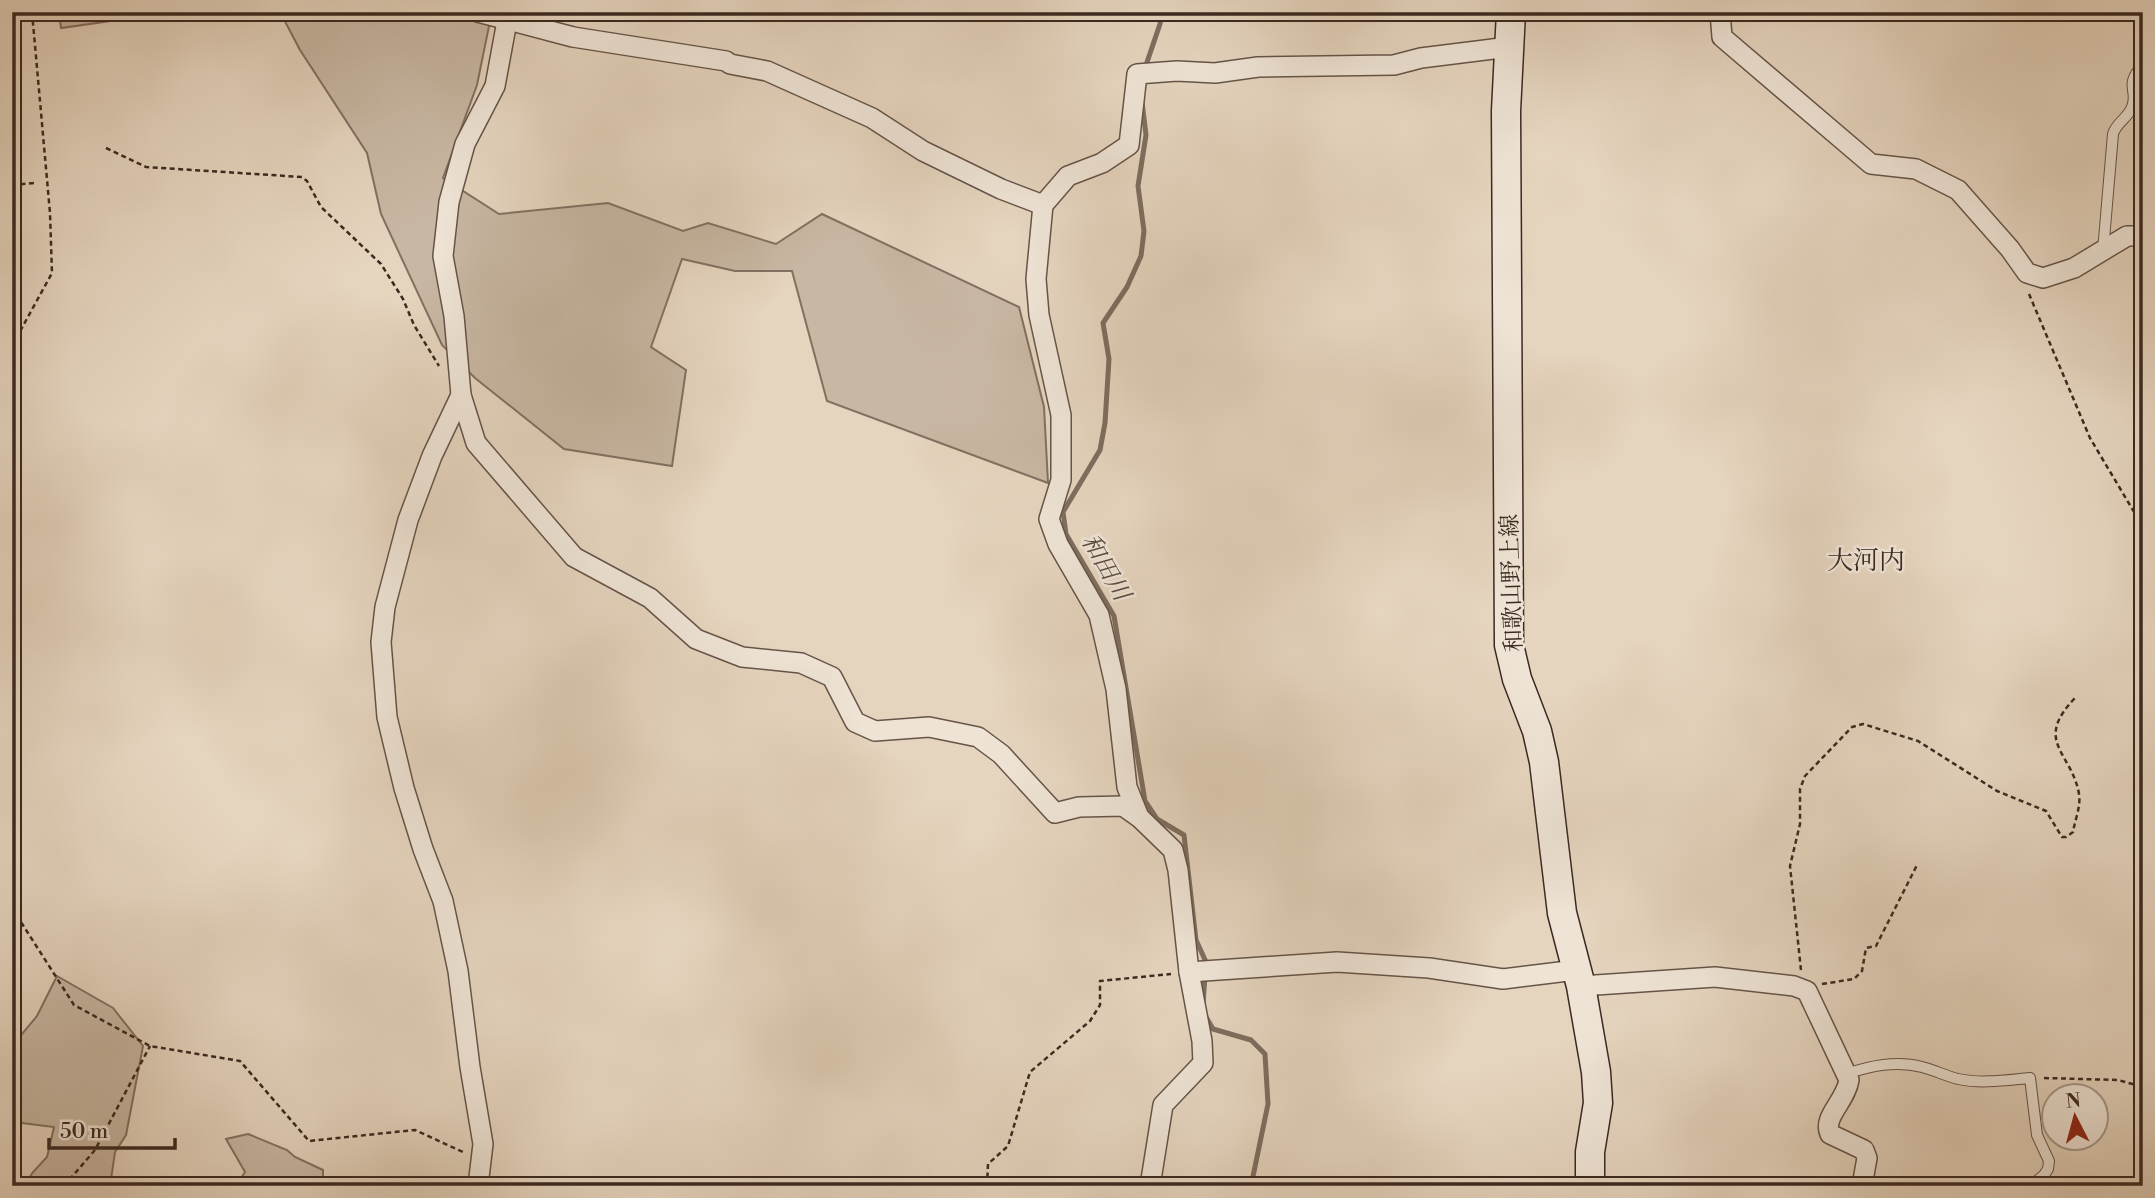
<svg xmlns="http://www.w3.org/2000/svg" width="2155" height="1198" viewBox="0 0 2155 1198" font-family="'Libre Bodoni','Noto Serif JP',serif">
	<rect width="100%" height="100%" fill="#e5d4be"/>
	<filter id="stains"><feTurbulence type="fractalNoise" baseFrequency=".00286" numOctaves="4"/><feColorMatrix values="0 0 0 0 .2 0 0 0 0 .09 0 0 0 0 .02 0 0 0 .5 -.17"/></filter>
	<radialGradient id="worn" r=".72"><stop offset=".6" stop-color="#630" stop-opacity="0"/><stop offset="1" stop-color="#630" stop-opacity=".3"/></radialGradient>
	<g fill="#c8b7a3" stroke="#827062" stroke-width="2">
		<path d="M59,12H174L61,28Z"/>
		<path d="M280,12H531L489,26L477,85L443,178L499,214L608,203L683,231L708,223L776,244L822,214L1019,307L1044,407L1048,483L827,401L792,271H735L682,259L651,347L686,370L672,466L564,449L475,378L442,345L381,214L367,153L300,50Z"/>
		<path d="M57,976L113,1008L143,1046L126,1135L115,1152L110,1186H24L33,1172L47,1157L54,1127L22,1123L12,1108V1046L37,1016Z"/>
		<path d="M248,1134L287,1150L295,1157L323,1170V1186H236L245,1172L226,1139Z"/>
	</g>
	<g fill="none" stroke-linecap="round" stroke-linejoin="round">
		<g stroke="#7e6d5f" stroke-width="5">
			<path d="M1145,68L1160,24L1162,12"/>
			<path d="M1142,102L1146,135L1138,186L1144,231L1141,256L1127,287L1103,323L1109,359L1105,423L1100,450L1063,512L1066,534L1114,616L1145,801L1157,819L1184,835L1196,940L1206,962L1205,966"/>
			<path d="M1203,1005L1205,976"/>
			<path d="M1206,1017L1213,1029L1251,1040L1265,1054L1268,1104L1251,1186"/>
		</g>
		<defs>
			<g id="service">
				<path d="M2103,251L2113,134C2116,123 2128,118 2132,107C2139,90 2123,86 2143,65"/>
				<path d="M1846,1074C1870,1066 1896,1060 1922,1067C1934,1070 1946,1076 1958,1079C1982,1084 2007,1080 2030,1078L2037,1135L2049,1161L2048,1169L2044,1175L2031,1186"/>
			</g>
			<g id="minor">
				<path d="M478,12L573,37L726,61L730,64L767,71L872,118L923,151L1001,189L1043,205"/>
				<path d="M1720,12L1722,37L1871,164L1916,169L1958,190L2010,249L2027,273L2043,278L2074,268L2127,236H2143"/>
				<path d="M507,21L495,86L465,144L449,202L443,256L454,316L461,395L476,443L574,557L650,598L696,639L742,657L801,663L832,677L855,722L875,731L929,727L978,737L1001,754L1055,813L1079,807L1123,806L1140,818L1173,850L1178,870L1189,972L1202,1041L1203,1063L1163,1105L1150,1186"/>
				<path d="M461,395L432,456L408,520L385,607L381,642L387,717L404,788L423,849L443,901L458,971L470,1067L483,1144L478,1186"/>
				<path d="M1139,817L1127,787L1116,689L1099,615L1058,544L1049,519L1061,480V415L1039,315L1036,279L1043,205L1068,176L1102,163L1129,145L1137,74L1177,71L1215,73L1258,67L1394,65L1421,58L1509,47"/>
				<path d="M1189,972L1337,962L1429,968L1503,979L1576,970"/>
				<path d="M1581,986L1715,977L1794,986L1807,991L1849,1080C1846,1101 1822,1117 1830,1134L1864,1150L1867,1158L1862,1186"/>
			</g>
			<path id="secondary" d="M1511,12L1506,111L1509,645L1517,679L1537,731L1544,762L1562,913L1581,986L1596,1072L1598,1103L1590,1152V1186"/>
		</defs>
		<use href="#service" stroke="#665448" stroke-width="12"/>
		<use href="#minor" stroke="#665448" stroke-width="22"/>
		<use href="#secondary" stroke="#3b2921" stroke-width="31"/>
		<g stroke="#3b2921" stroke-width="2.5" stroke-dasharray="5 3.5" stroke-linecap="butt">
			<path d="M106,148L146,167L302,177L307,181L321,207L381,264L403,299L414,325L439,366"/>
			<path d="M12,185L35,183"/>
			<path d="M2029,294L2090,438L2143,527"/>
			<path d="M12,346L52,273L50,213L32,12"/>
			<path d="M12,908L74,1005L150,1046L240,1061L309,1141L415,1130L465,1153"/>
			<path d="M1801,970L1790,866L1800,824V789L1805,776L1852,727L1863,724L1918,741L1997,791L2046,811L2062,837H2066L2073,832C2075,820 2081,806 2079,794C2072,752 2032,742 2076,697"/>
			<path d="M1822,984L1854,979L1862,971L1866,948L1876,946L1917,865"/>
			<path d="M2044,1078L2118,1080L2143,1087"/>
			<path d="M64,1186L95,1150L150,1046"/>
			<path d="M987,1186L988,1164L1008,1146L1030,1072L1090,1021L1100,1005V981L1171,974"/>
		</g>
		<use href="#service" stroke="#eee3d5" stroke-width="10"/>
		<use href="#minor" stroke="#eee3d5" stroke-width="19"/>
		<use href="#secondary" stroke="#eee3d5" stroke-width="28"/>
	</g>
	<g text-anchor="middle" stroke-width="5" stroke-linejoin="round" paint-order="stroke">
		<g font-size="23" fill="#3b2921" stroke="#eee3d5">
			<text transform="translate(1511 583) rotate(-92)" y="8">和歌山野上線</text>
		</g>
		<g font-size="24" font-style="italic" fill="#5d4b40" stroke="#eee3d5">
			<text transform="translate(1106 567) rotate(60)" y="8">和田川</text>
		</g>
		<g font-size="26" fill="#3b2921" stroke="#eee3d5">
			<text x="1866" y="569">大河内</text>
		</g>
	</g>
	<rect width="2155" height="1198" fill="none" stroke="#e5d4be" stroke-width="42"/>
	<rect x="14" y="14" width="2127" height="1170" fill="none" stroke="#3b2921" stroke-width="3.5"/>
	<rect x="21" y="21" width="2113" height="1156" fill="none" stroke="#3b2921" stroke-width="2"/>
	<g transform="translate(2075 1117) rotate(354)"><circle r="33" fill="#eee3d5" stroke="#a6998d" stroke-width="2"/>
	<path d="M0-5L12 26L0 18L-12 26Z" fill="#8f2418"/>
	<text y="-10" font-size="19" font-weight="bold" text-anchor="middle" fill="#3b2921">N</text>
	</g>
	<path d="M49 1138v10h126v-10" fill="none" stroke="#3b2921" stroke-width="3.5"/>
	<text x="60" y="1138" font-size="21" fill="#3b2921" stroke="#eee3d5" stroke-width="5" paint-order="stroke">50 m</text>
	<rect width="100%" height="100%" filter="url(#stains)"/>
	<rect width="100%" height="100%" fill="url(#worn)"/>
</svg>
